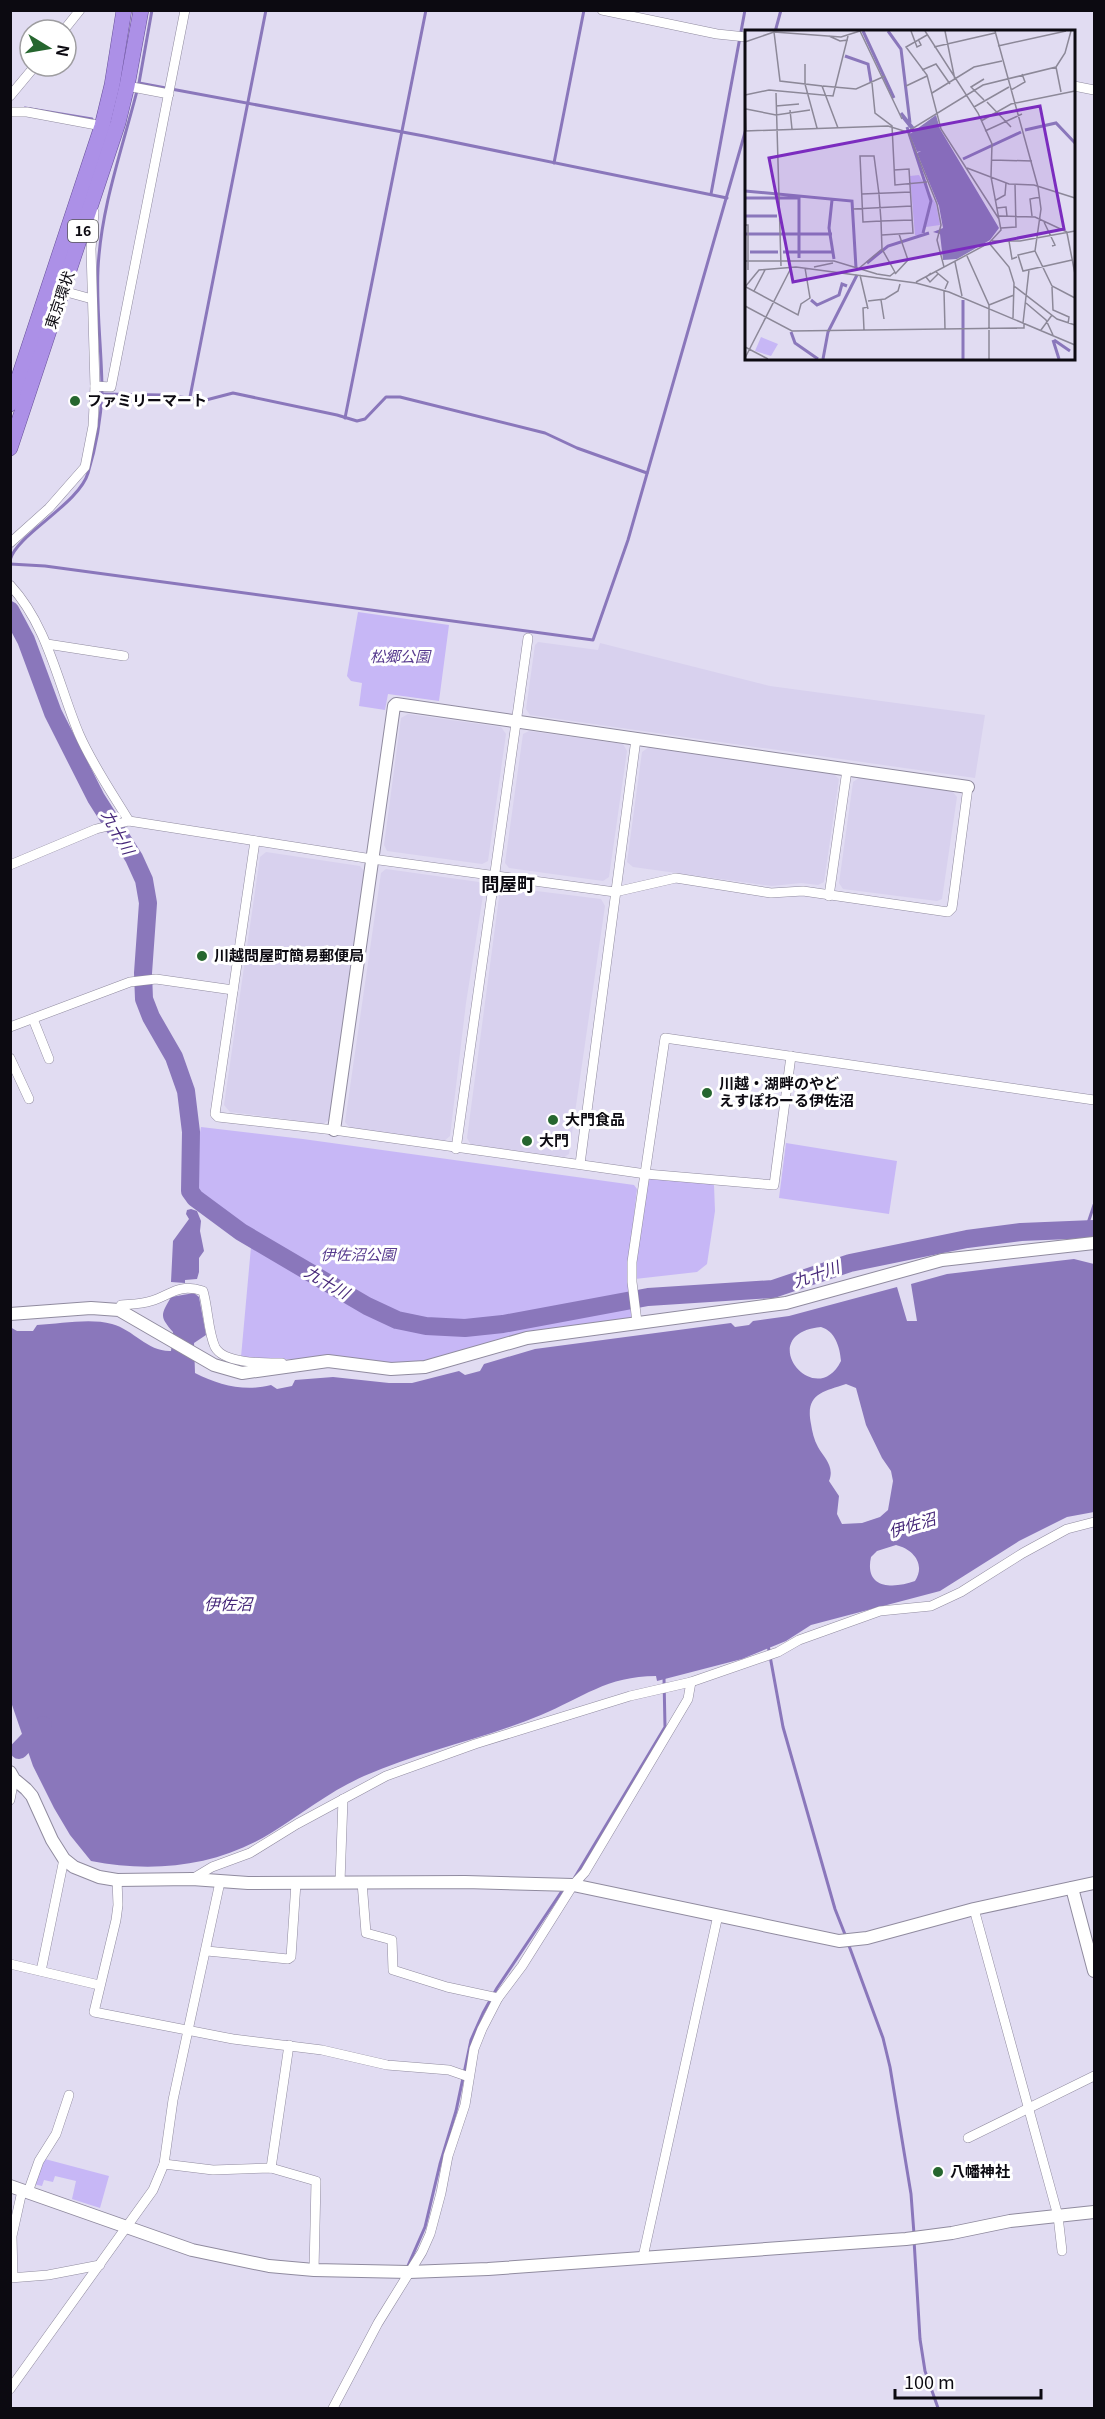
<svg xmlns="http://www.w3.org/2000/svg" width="1105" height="2419" viewBox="0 0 1105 2419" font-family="Georgia,'Noto Sans JP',serif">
	<rect width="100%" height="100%" fill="#e1dcf2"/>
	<g fill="#d8d1ee">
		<path d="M538,642L598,650L600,643L770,686L985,715L975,778L530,715L526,709L535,645Z"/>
		<path d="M408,714L501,727L506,734L488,861L482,864L387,851L384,845L401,718Z"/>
		<path d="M529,731L623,744L627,751L609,877L603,881L509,868L505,863L523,734Z"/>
		<path d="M649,747L834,774L839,779L824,882L818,885L801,883L772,886L633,867L627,862L642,752Z"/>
		<path d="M859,778L952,791L957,797L942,899L937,901L843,889L839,883L853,782Z"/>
		<path d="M266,852L360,866L364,871L329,1120L323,1124L230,1112L224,1105L260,857Z"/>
		<path d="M386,869L479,882L484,889L466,1003L450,1136L444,1141L350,1128L345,1122L381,873Z"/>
		<path d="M504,887L601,899L605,906L569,1154L564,1157L471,1145L467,1138L500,890Z"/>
	</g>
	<g fill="#c7b7f6">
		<path d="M358,612L449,625L439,701L388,694L385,710L359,706L362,683L351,681L347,676Z"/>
		<path d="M201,1127L303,1139L634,1185L637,1189L627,1276L632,1318L538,1330L430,1362L390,1364L241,1357L252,1236C231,1221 199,1205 192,1178Z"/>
		<path d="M786,1143L897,1161L889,1214L779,1198Z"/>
		<path d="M654,1177L711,1183L714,1185L715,1211L707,1264L697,1272L635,1279L634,1266L646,1182Z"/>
		<path d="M45,2159L109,2176L100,2208L72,2199L76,2181L55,2176L53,2182L44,2180L42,2186L33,2184Z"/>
	</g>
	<g fill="#8a77bb" fill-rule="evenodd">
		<path d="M191,1209L197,1211L201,1221L200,1231L204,1251L199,1258V1272L197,1279L185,1280V1283L171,1282L173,1241L189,1219L186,1214L187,1210Z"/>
		<path d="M1074,1259L1094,1264V1512L1067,1517L1019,1541L940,1591L811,1625L786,1641L742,1659L657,1681L656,1676C607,1676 582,1698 541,1715C483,1739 421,1751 364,1776C330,1791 302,1814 271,1833C216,1867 152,1873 91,1861L70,1835L54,1808L33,1766L11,1702L10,1327L17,1331H33L37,1325C61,1324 89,1318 112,1324C134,1330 148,1352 171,1351L173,1332C159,1316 161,1315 171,1297L194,1293L199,1297L206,1335L194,1343L195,1373C219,1385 244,1392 271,1385L277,1389L292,1386L295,1380L333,1377L389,1383H412L459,1371L465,1375L480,1371L484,1364L535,1349L731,1323L735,1327L749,1325L753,1321L789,1316L897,1287L907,1321H917L911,1284L947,1274ZM821,1327C835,1331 840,1347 841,1361C815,1413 752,1334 821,1327ZM846,1384L856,1388L866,1425L882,1458L891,1471L893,1481L888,1510L880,1517L862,1523L842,1524L837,1514L839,1496L829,1481C835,1466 824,1458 818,1447C814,1440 812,1431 811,1424C805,1394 822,1392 846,1384ZM896,1545C913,1549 926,1564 915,1581C893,1589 864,1589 871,1557L877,1551Z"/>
	</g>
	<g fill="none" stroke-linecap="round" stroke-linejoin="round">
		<g stroke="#8a77bb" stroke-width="3">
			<path d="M775,32L781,10"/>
			<path d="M139,83L152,10"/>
			<path d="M25,108L92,119"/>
			<path d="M554,163L584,10"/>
			<path d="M711,194L745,10"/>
			<path d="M102,394L162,395L206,400L233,393L337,415L357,421L365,419L386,397H400L545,433L577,448L647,473"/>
			<path d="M190,397L266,10"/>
			<path d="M345,418L426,10"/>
			<path d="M10,560C17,534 79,504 88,473C96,447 101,419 102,392C102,351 96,310 98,269C101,205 124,144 139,83L424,136L727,198"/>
			<path d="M10,564L45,566L593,640L628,540L746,129"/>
			<path d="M1086,1229L1094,1205"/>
			<path d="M768,1645L783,1727L835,1909L846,1937"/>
			<path d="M10,1754L19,1750"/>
			<path d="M575,1877L665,1727L664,1678"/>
			<path d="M848,1943L883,2038L890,2067L911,2194L914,2234"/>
			<path d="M914,2240L920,2339L925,2371L938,2408"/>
			<path d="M407,2268L425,2227L440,2164L456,2111L471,2040L483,2013L497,1988L564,1888"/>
		</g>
		<g stroke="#8a77bb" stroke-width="18">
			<path d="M10,610L26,640L53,713L96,798L134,858L144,880L148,903L143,973L144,999L151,1017L174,1057L186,1091L191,1132L190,1191L195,1198L241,1232L367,1306L397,1320L426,1326L465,1328L503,1324L648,1297L773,1289L850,1263L967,1239L1021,1232L1094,1229"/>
			<path d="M19,1750L43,1725"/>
		</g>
		<defs>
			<g id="minor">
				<path d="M602,10L717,34L746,37"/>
				<path d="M64,30L80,10"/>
				<path d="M127,86L169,94"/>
				<path d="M1074,86L1094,90"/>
				<path d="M10,96L35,66"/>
				<path d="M10,112H27L102,126"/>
				<path d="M94,212L91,249L95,386"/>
				<path d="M63,291L92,299"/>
				<path d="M10,543L49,508L85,467L93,426L95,386L111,387L185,10"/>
				<path d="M10,585C48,626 58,684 79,734C92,764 112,793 129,821"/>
				<path d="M47,644L124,656"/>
				<path d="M255,841L215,1114L218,1117L334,1130L646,1174L774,1185L791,1056"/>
				<path d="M10,865L96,829L129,821L372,859L615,892L676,878L771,893L803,891L948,912L952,908L968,787"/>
				<path d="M829,896L847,770"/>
				<path d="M33,1019L49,1059"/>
				<path d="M10,1027L130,982L156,979L233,990"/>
				<path d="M10,1058L29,1099"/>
				<path d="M456,1149L528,638"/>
				<path d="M580,1164L636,739"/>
				<path d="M119,1310L121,1305C132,1304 141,1304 151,1301C171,1295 178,1283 203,1291C208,1308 208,1332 215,1347C224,1364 265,1363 282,1363"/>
				<path d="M637,1322L632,1282V1262L665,1038L1094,1100"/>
				<path d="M10,1800L14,1779"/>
				<path d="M192,1879L212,1867L250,1853L297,1824L386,1776L475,1744L630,1696L691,1682L778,1652L799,1640L880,1611L931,1606L961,1592L1023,1553L1067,1529L1094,1522"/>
				<path d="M117,1880L118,1905L116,1920L94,2012L233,2039L322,2050L387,2065L449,2070L469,2077"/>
				<path d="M340,1882L343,1799"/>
				<path d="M362,1882L366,1933L392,1940L393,1970L447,1987L498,1998"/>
				<path d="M974,1909L1058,2216L1062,2251"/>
				<path d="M207,1951L288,1959L291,1957L296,1883"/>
				<path d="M10,1964L99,1985"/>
				<path d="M41,1971L64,1859"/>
				<path d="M968,2138L1094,2076"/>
				<path d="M164,2164L213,2170L271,2168L316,2181L314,2270"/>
				<path d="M271,2168L289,2045"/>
				<path d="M28,2192L39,2161L56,2134L69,2095"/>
				<path d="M643,2257L718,1915"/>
				<path d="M13,2277L12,2236L22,2191"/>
				<path d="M10,2278L48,2275L100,2265"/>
				<path d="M10,2389L153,2190L164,2164L173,2100L220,1882"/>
				<path d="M333,2408L378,2323L422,2252L430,2234L441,2193L448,2156L465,2105L474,2049L482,2029L498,1998L522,1966L573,1885L585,1872L688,1699L691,1682"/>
			</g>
			<g id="tertiary">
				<path d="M334,1130L394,706L396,704L968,787"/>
				<path d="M10,1314L91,1308L119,1310L214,1365L242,1373L328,1361L391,1369L425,1367L527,1338L786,1303L942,1260L1094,1243"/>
				<path d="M10,1772L14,1779L26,1789L32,1796L52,1840L64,1859L74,1867L99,1877L117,1880L192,1879L248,1883L465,1882L573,1885L839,1941L867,1938L974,1909L1094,1883"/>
				<path d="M1072,1888L1094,1971"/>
				<path d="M10,2186L192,2250L269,2266L314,2270L409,2272L488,2269L906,2239L952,2233L1010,2221L1094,2212"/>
			</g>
			<g id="trunk">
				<path d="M10,404L102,126L112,85L124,10"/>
				<path d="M10,448L118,123L127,86L141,10"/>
			</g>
		</defs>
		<use href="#minor" stroke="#908b9f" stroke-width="10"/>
		<use href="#tertiary" stroke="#908b9f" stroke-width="14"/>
		<use href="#trunk" stroke="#675098" stroke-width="16"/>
		<use href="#minor" stroke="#fff" stroke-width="9"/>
		<use href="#tertiary" stroke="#fff" stroke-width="12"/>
		<use href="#trunk" stroke="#ac90e7" stroke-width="15"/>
	</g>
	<g fill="#26662f" stroke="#fff" stroke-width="2">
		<circle cx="75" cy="401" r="6"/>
		<circle cx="202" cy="956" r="6"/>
		<circle cx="707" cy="1093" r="6"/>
		<circle cx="553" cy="1120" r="6"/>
		<circle cx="527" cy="1141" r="6"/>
		<circle cx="938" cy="2172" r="6"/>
	</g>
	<g text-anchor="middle" stroke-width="6" stroke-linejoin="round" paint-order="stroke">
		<rect fill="#fff" stroke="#555458" stroke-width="1.5" x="68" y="220" width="30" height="22" rx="4.5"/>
		<g font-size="14" font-weight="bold" fill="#0c0a11">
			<text x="83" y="236">16</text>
		</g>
		<g font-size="15" fill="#0c0a11" stroke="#fff">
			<text transform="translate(60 300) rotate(-71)" y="5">東京環状</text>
		</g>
		<g font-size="15" font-weight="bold" fill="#0c0a11" stroke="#fff" text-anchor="start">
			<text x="87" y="406">ファミリーマート</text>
			<text x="214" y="961">川越問屋町簡易郵便局</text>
			<text x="719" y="1089">川越・湖畔のやど<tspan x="719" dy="17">えすぽわーる伊佐沼</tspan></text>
			<text x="565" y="1125">大門食品</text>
			<text x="539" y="1146">大門</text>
			<text x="950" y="2177">八幡神社</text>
		</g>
		<g font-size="15" font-style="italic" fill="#573a8e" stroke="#fff">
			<text x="400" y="662">松郷公園</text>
			<text x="358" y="1260">伊佐沼公園</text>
		</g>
		<g font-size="16" font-style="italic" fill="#452678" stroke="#fff">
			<text transform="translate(118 832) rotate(61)" y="6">九十川</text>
			<text transform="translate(816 1274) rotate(-19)" y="6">九十川</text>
			<text transform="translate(327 1282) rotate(30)" y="6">九十川</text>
			<text transform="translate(912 1525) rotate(-17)" y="6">伊佐沼</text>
			<text x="228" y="1610">伊佐沼</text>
		</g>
		<g font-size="18" font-weight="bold" fill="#0c0a11" stroke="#fff">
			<text x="508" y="891">問屋町</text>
		</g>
	</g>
	<g transform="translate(745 30)">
		<rect width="330" height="330" fill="#e1dcf2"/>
		<path d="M174,145L191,174L195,195L181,197L176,205H170L165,146ZM16,307L33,314L26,326L10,321Z" fill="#c7b7f6"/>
		<path d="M191,85L195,99L254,198L245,210L212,229L198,230L195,204L188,202L198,198L194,176L172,123L176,121L172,122L165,104Z" fill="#8a77bb"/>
		<path fill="none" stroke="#8a77bb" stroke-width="3" d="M118,1L149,68M143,1L156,19L165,93M100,26L123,34L126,52M156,83L168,98M157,86L169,101M162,97L186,171L178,203M280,100L311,93L330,113M218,129L276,102M0,161L107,171L111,238M0,168H53M87,170L84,198L89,229M0,186H32M0,204H87M5,222H33M38,222H88M54,228V167M122,233L143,216L184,203M66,270L72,275L94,265L97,254L102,256M218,270V329M46,302L50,313L73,329M308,310L314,329M309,310L325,321M78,329L83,302L112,245"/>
		<path fill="none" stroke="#8c8898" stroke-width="1.5" d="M115,1L157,89M166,1L172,17L176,15L173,9M200,1L210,50M250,1L293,157L296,179L290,221L307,256L330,268M29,2L35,51L77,56L93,98M182,5L161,17L182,45L196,99L254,189M84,6L95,11L103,10M0,12L29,2L96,7L115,1M253,16L321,1M189,17L250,3M311,37L316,62M177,40L191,34L205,54M127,53L130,83L147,96L150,155L182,152M60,54L72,98M60,54V34M78,56L111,59L140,46M161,56L182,46M266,60L280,52L277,44M31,63L36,236M187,63L229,37L257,31M0,65L24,60L88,66L103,6M0,66L1,101M239,70L226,57L239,49M242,72L266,97M31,76L54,74M229,77L264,57M1,79L31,85L65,80M45,80L47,99M236,91L266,74L330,61M0,101L143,96L162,102L238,55L311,37L320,23L326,1M240,101L277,84M163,102L192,174L196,195L192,210L199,237M247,130L287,131M222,138L264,154L289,155L330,168M117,164L166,162M251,170L260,165L261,153M252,178L261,177L262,186M108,179L167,176M254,186L290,187L322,202M287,186L285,169L295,167M299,192L310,215L307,216M0,195H3V240M256,198L271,197L270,154M322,203L330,244M137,205L168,203L164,139L149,140M247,211H275L330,201M264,211L267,229L272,227M244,213L264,237L269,253L268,288M290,221L273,225L278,241L327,230M222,226L244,275V329M0,231H89L132,244L145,246L150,242M210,232L217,266M69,237L88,233M112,240L137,219M190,241L203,252L200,259M186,243L181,247L185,252L193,244M150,244L163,230L154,204M151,244L137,219L136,191L134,164L129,126H115L118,192L136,191L167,190M115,245L123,279M171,252L244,213L256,200L246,147L247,114L233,83L180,1M269,256L312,289L330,295M0,257L14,240L51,237L171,253L204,262L330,315M1,257L53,285L56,274L65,268L60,238M307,257L308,280L324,287L323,294M9,261L20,240M199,261L200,299M136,270L139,289M123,271L140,269L153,261L155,254M281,273L301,290L308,305M244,275L269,265M0,276L47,301L279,298V294M278,293L284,240M119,300L118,278L123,277M296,300L307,285M0,317L23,329M0,328L46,238"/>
		<path fill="#7b2cbf" fill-opacity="0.15" stroke="#7b2cbf" stroke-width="3" d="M295,76L319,199L48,252L24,128Z"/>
		<rect width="330" height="330" fill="none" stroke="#0c0a11" stroke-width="3"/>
	</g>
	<rect width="1105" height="2419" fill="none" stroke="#0c0a11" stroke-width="24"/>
	<g transform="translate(48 48) rotate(101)"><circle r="28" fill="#ffffff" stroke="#9e9da0" stroke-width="1.5"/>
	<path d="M0-4.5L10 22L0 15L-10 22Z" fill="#26662f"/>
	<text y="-9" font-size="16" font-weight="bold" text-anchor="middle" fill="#0c0a11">N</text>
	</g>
	<path d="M895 2389v9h146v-9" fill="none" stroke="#0c0a11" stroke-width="3"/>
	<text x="904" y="2389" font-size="18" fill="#0c0a11" stroke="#ffffff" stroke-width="4.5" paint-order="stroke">100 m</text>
</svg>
